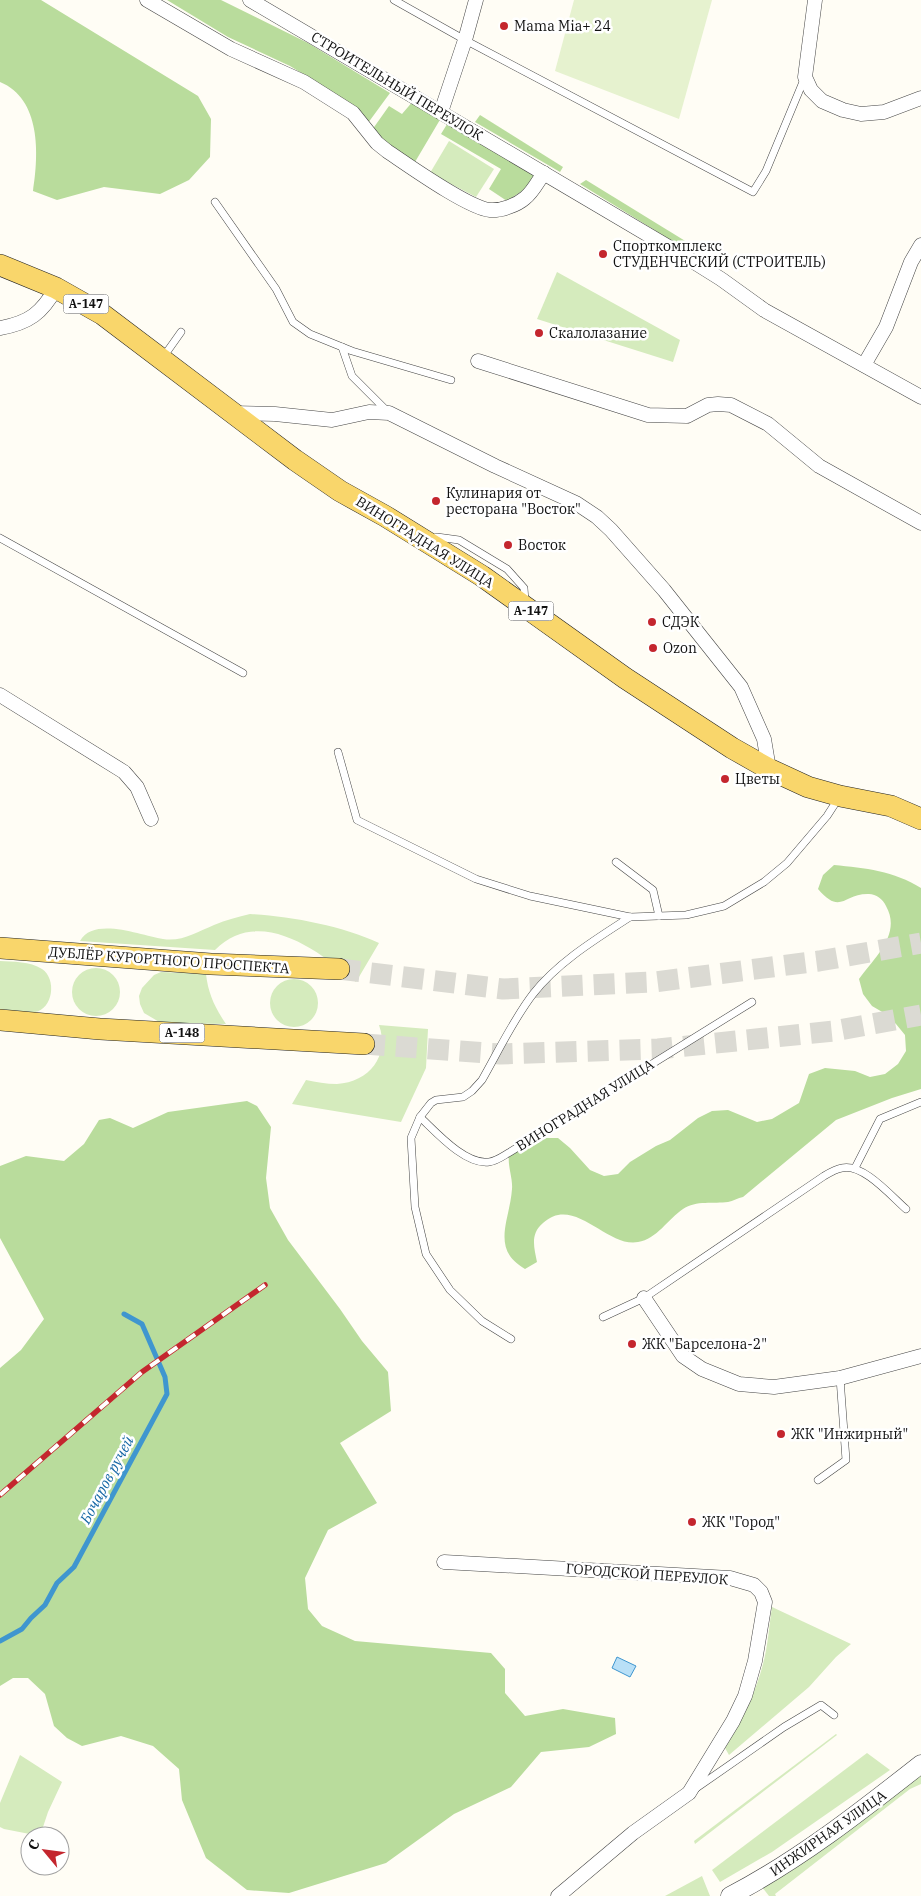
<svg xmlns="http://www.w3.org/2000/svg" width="921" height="1896" viewBox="0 0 921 1896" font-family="'IBM Plex Serif',serif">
	<rect width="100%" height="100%" fill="#fffdf5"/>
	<g fill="#d5ebbd">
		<path d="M449,141L494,169L476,197L430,173Z"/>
		<path d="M557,272L680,340L673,362L537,319Z"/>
		<path d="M250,914C290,916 343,926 379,943L356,982C319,951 260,905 215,950L80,941C94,916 142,936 163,939C182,942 197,932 214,925C226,920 238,917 250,914Z"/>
		<path d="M0,961C13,962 30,961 42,969C57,979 53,1009 35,1012C24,1014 11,1010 0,1009Z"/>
		<circle cx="96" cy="992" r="24"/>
		<path d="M161,972L206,974C208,993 215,1008 226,1024L161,1023L144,1013L140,1004L139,996L142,988L154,975Z"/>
		<circle cx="294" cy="1003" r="24"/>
		<path d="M379,1025L428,1029L426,1068L401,1122L292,1104L306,1080C316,1082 326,1084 337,1084C369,1082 390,1056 379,1025Z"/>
		<path d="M772,1607L851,1644L836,1657L809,1687L729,1755L725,1748C741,1722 755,1695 763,1664C768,1646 769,1626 772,1607Z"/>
		<path d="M836,1734L837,1735L695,1844L694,1841Z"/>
		<path d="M867,1753L890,1770L772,1852L720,1882L712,1870Z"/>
		<path d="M20,1755L62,1782L48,1812L40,1836L4,1829L0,1827V1803Z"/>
		<path d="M921,1775V1784L910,1789L775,1894L776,1896H769L762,1887L827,1846Z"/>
		<path d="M702,1876L710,1896H665Z"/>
	</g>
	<g fill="#b9dc9c">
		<path d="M0,0H41L198,96L211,119L210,157L189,180L160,194L104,187L57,200L33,191C39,154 41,99 0,82Z"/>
		<path d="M167,0H221L308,43L390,93L368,123L355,106L290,66L228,37Z"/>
		<path d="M414,100L441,118L415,162L392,147L372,130L389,106L402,114Z"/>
		<path d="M480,115L563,167L560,172L475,122Z"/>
		<path d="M449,121L535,174L525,189L507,201L489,189L501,169L441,134Z"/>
		<path d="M586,180L695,247L690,252L580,184Z"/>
		<path d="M834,865C865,868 894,871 921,888V1089L892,1098L836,1120L743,1197C738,1198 733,1201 728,1202C714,1204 696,1200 683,1209C668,1219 657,1239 638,1242C607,1248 574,1194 543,1223C530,1234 534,1247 537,1262L525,1269C490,1249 510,1220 512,1189C513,1177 506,1163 510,1152L546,1138H558L570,1148L590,1170L604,1176L618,1174L630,1162L656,1146L670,1140L698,1118L712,1111L728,1110L757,1122L772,1119L799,1103L809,1074L825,1068L855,1071L870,1077L885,1074L898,1064L906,1051L905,1035L896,1024L884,1013L872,1006L863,994L859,979C874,958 902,934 886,906C883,899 876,894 869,894C844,893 841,916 818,889L823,875Z"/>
		<path d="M247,1101L257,1106L271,1127L266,1178L270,1208L288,1240L340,1309L362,1341L388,1372L391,1411L340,1443L377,1503L328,1530L305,1578L308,1609L322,1626L355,1641L491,1653L505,1669V1693L525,1716L563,1709L615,1718L616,1734L589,1747L541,1752L511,1787L454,1814L386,1863L289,1893L247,1890L206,1858L182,1800L179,1769L153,1746L121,1736L82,1746L67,1738L54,1726L45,1694L28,1678H13L0,1686V1368L21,1350L44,1319L0,1238V1166L26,1156L64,1161L84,1144L99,1120L110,1118L133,1128L168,1112Z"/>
	</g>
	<path fill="#e6f2cf" d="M574,0H712L679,119L555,71Z"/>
	<path fill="#b9e0f7" stroke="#3f96cf" d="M617,1657L636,1666L630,1677L612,1668Z"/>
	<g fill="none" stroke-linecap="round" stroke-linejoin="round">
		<path stroke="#3f96cf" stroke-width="5" d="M0,1641L22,1629L31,1618L45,1605L57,1583L74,1567L167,1394L165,1377L142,1324L124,1314"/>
		<g stroke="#dbdad3" stroke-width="21" stroke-dasharray="21 11" stroke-linecap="butt">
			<path d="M339,969L503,989L654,982L819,961L921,943"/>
			<path d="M364,1044L500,1054L658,1049L834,1031L921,1015"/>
		</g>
		<defs>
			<g id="service">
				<path d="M394,0L465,40L753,192L766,171L805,77"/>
				<path d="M215,202L276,289L293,322L310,334L352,351L451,380"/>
				<path d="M342,347L352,376L387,411"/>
				<path d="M164,356L181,332"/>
				<path d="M0,538L243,673"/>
				<path d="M433,539L437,537L459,540L507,569L524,588L525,601"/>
				<path d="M338,752L357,820L476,879L530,896L630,917L686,915L724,906L764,882L787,863L827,816L838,799"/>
				<path d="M616,862L653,890L659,916"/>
				<path d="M420,1117C436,1132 465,1165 489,1162C497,1161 503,1156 510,1152L752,1002"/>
				<path d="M855,1168L880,1119L921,1102"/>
				<path d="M603,1317L644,1298L824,1176C829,1173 836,1169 842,1168C863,1163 891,1196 906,1209"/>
				<path d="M511,1339L482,1321L450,1290L426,1254L415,1207L411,1138L420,1117L431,1103L436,1100L463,1097L472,1091L482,1080C498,1052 513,1020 533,994C558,962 596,939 630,917"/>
				<path d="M818,1480L846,1460L840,1378"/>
				<path d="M695,1789L784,1727L821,1705L834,1715"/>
			</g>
			<g id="minor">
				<path d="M147,0L231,49L304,82L353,113L377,143L387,151C408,165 468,208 490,210C501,211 517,205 525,198C533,192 538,181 544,173"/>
				<path d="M250,0L689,259L721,279L764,310L921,397"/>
				<path d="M815,0L805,77L811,90L822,101L843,110L861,114L884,112L921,98"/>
				<path d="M441,112L465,40L476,0"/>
				<path d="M0,328C29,323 42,313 56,288"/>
				<path d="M478,361L648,415L687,416L708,405L718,404L731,405L768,424L819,466L921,523"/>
				<path d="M864,365L886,327L911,262L921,245"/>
				<path d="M233,413L275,414L332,420L369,412L389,413L495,466L576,503L597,517L611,530L664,590L741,687L764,739L769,769"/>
				<path d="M0,695L124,772L137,787L151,819"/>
				<path d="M644,1298L683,1356L702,1369L739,1384L774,1387L840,1378L921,1356"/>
				<path d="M444,1562L730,1578L754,1585L761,1592L765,1602L755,1661L745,1696L733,1721L689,1793L633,1833L558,1896"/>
			</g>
			<path id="tertiary" d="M730,1896C799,1860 860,1812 921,1764"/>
			<g id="primary">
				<path d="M0,265L56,288L102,314L295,460L340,491L385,516L482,576L625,678L732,748L769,769L808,787L840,796L891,806L921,819"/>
				<path d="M0,948L211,964L339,969"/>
				<path d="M0,1020L100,1029L364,1044"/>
			</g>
		</defs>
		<use href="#service" stroke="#444" stroke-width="8"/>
		<use href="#minor" stroke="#444" stroke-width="15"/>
		<use href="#tertiary" stroke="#444" stroke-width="19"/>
		<use href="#primary" stroke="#222" stroke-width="22"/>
		<use href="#service" stroke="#fff" stroke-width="7"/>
		<use href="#minor" stroke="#fff" stroke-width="14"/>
		<use href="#tertiary" stroke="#fff" stroke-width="18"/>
		<use href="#primary" stroke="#f9d66b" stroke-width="21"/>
		<defs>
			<path id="rail" d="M0,1495L142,1372L265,1285"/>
		</defs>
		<use href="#rail" stroke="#c4262e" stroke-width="5.5"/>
		<use href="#rail" stroke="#fff" stroke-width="4" stroke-dasharray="11" stroke-linecap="butt"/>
	</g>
	<g fill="#c4262e" stroke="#fff" stroke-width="2">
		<circle cx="504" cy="26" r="5"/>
		<circle cx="603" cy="254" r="5"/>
		<circle cx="539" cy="333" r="5"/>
		<circle cx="436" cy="501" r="5"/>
		<circle cx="508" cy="545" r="5"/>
		<circle cx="652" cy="622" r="5"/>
		<circle cx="653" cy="648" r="5"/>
		<circle cx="725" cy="779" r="5"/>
		<circle cx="632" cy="1344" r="5"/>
		<circle cx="781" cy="1434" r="5"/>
		<circle cx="692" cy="1522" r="5"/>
	</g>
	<g text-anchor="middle" stroke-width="5" stroke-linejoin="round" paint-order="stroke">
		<g fill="#fff" stroke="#585858" stroke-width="1">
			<rect x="63.5" y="294.5" width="45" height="19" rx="4"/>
			<rect x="508.5" y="601.5" width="45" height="19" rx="4"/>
			<rect x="159.5" y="1023.5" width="45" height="19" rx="4"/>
		</g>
		<g font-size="12" font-weight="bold" fill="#111">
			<text x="86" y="308">А-147</text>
			<text x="531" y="615">А-147</text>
			<text x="182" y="1037">А-148</text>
		</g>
		<g font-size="14" fill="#111" stroke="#fff" text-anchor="start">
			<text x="514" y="31">Mama Mia+ 24</text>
			<text x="613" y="251">Спорткомплекс<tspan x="613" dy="16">СТУДЕНЧЕСКИЙ (СТРОИТЕЛЬ)</tspan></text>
			<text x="549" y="338">Скалолазание</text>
			<text x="446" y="498">Кулинария от<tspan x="446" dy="16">ресторана "Восток"</tspan></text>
			<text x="518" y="550">Восток</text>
			<text x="662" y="627">СДЭК</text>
			<text x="663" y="653">Ozon</text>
			<text x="735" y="784">Цветы</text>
			<text x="642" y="1349">ЖК "Барселона-2"</text>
			<text x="791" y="1439">ЖК "Инжирный"</text>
			<text x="702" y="1527">ЖК "Город"</text>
		</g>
		<g font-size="14" fill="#111" stroke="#fff">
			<text transform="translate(397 86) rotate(31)" y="5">СТРОИТЕЛЬНЫЙ ПЕРЕУЛОК</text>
			<text transform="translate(425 542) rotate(32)" y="5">ВИНОГРАДНАЯ УЛИЦА</text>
			<text transform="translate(169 960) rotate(4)" y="5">ДУБЛЁР КУРОРТНОГО ПРОСПЕКТА</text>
			<text transform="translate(585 1105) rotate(-32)" y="5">ВИНОГРАДНАЯ УЛИЦА</text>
			<text transform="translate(647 1574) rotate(4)" y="5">ГОРОДСКОЙ ПЕРЕУЛОК</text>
			<text transform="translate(828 1833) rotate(-35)" y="5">ИНЖИРНАЯ УЛИЦА</text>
		</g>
		<g font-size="15" font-style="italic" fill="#1768a6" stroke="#fff">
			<text transform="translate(107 1480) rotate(-62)" y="5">Бочаров ручей</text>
		</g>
	</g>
	<g transform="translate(45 1851) rotate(299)"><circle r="24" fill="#ffffff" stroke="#a0a0a0"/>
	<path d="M0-4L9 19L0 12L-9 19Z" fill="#c4262e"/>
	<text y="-8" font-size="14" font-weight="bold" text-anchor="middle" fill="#111111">С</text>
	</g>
</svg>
